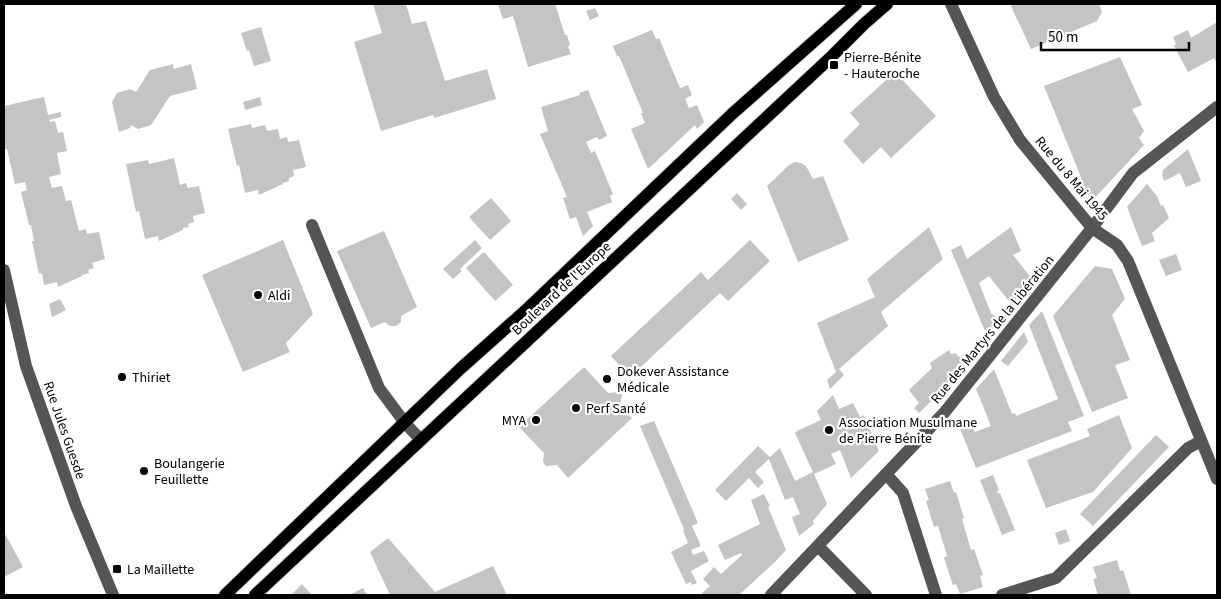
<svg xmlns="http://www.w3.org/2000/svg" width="1221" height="599" viewBox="0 0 1221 599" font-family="'Source Sans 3',sans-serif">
	<rect width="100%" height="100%" fill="#fff"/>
	<g fill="#c4c4c4">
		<path d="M373,4H406L412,24L426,21L445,81L487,69L496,99L434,118L433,115L381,131L354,42L382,33Z"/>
		<path d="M498,4H555L565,35H567L570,45L568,46L571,54L528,67L513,16L503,19Z"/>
		<path d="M1010,4H1099L1102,12L1097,21L1031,49Z"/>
		<path d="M595,8L599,16L590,20L586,11Z"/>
		<path d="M1217,22V63L1214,58L1188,72L1174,46L1176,44L1173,37L1188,30L1191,38Z"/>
		<path d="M261,27L271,61L254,66L249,50L247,51L241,33Z"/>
		<path d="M652,30L656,39L659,38L680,88L688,85L692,95L685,99L689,108L697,105L704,122L697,129L695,125L648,169L631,129L645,123L641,113H643L619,56H617L613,46Z"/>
		<path d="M1120,57L1142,105L1132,109L1144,131L1139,138L1144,145L1091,202L1044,86Z"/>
		<path d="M173,64L174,69L191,64L197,89L170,96L151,125L138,129L131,125L130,128L119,132L112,102L117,93L130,89L136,92L150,70Z"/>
		<path d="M895,72L936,116L891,158L881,147L863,164L843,141L860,124L850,113Z"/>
		<path d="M588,90L607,136L599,140L597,137L586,142L591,153L595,151L613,194L610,196L612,202L587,212L593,226L583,236L576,217L570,219L563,198L567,197L540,134L548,131L541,107L580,95L579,93Z"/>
		<path d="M44,97L48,115L61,112V117L49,120L50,122L55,121L58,133L63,132L67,151L57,153L61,174L49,177L52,188L62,186L66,201L71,200L79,231L86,229L87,234L99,232L105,259L92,263L94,268L88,270L89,273L82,275V276L58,287L57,282L44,285L42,273L39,274L32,241H34L31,225H29L21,192L27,190L25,182L15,184L7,149H5L4,143V106Z"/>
		<path d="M260,97L262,105L245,110L243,102Z"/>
		<path d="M251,124L252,128L265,125L267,131L278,129L280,139L287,137L288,142L299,140L306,167L293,170L294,176L289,178V181L283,183V184L259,195L258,190L245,193L239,165L237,166L228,129Z"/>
		<path d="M1188,149L1201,181L1186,187L1180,173L1164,181L1162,175L1163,170Z"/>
		<path d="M174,158L180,185L186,183L188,188L199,186L205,213L193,216L194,222L188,224L189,227L183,228V230L159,241L158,236L145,239L139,211L136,212L126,164L148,160L149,164Z"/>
		<path d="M795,162L801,163L806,166L813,179L823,176L849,240L798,262L767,186L789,165Z"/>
		<path d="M1147,184L1157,196L1161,206L1163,205L1169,218L1152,233L1155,241L1142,246L1127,207Z"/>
		<path d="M737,193L747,204L741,210L731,199Z"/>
		<path d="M491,198L511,221L490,240L469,217Z"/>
		<path d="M929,227L943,259L881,312L888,326L839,369L844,375L830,389L827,380L836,372L817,323L875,297L867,279Z"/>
		<path d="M1011,227L1021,251L1013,255L1033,280L1012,305L989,276L979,283L991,313L1000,320L987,336L951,250L961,245L967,259Z"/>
		<path d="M384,231L417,307L401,316V322L396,326H390L385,322L371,328L337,251Z"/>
		<path d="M283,240L313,314L286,343L290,352L243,372L202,275Z"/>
		<path d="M475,240L482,248L460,269L462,271L453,279L443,269Z"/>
		<path d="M750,240L770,261L728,301L720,293L630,377L611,356L701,272L708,280Z"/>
		<path d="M484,252L513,285L495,301L466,268Z"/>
		<path d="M1176,254L1182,270L1166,276L1159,260Z"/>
		<path d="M1095,266L1112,269L1125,299L1112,315L1130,360L1115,365L1128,398L1092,412L1053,316Z"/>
		<path d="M60,299L66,310L52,317L49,304Z"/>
		<path d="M1042,311L1084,416L1068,422L1072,431L976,468L958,424L966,420L970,421L975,432L991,426L976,389L994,369L1012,414L1015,413L1016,416L1058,399L1029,325Z"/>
		<path d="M1024,332L1028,342L1008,366L1001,361Z"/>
		<path d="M949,350L951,354L955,353L965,362L943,390L919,413L914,408L919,403L909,390L932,368L930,363Z"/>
		<path d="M584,367L608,393L618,392L622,395L620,405L632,418L568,478L557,465L546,466L543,462L544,453L519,427Z"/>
		<path d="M833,395L839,409L853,403L860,417L864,415L879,451L851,478L840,450L831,454L836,464L814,474L827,504L813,521L814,524L799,536L792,517L800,514L793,497L785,500L769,459L755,472L764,482L758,488L749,478L726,501L715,490L758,446L770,457L780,448L795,481L813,472L795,433L797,431L821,420L817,411Z"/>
		<path d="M1119,415L1132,448L1093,492L1046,508L1027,460L1090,436L1087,429Z"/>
		<path d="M654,421L698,523L692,526L701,546L691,550L693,555L704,551L709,561L691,571L697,583L692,585L691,582L686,584L671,552L688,543L683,530L684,529L640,426Z"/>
		<path d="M1156,435L1169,447L1093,526L1080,514Z"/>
		<path d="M993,475L999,490L997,491L998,494L1000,493L1015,530L1002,535L980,480Z"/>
		<path d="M950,481L954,493L956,492L964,518L962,519L971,550L974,549L983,575L980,576L983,587L960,594L956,584L953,585L944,558L947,556L938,526L934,527L926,501L929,500L925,489Z"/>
		<path d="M764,494L770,506L768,507L786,550L776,561L739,595H700L710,586L703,579L714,567L721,574L742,555L741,553L725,560L718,545L760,524L751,500Z"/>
		<path d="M1066,529L1070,541L1059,545L1055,533Z"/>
		<path d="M4,532L23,567L4,577Z"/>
		<path d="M388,538L435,592L493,566L507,595H390L370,552Z"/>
		<path d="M1117,560L1120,571L1123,570L1131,595H1098L1093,579L1097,578L1093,567Z"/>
		<path d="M302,584L312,595H291Z"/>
		<path d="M363,588L367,595H349Z"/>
	</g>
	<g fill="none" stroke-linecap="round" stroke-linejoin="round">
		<defs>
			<g id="major">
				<path d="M225,595L460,369L525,311L732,114L856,4"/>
				<path d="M255,595L830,58L864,24L887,4"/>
			</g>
		</defs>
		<use href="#major" stroke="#dbdbdb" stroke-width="14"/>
		<g stroke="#555" stroke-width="12">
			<path d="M951,4L994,97L1020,140L1092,228L1117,245L1128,261L1217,479"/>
			<path d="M312,225L379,388L405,423L421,440"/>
			<path d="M4,270L26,366L76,506L113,595"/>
			<path d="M886,474L903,493L936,595"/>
			<path d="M818,546L866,595"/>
			<path d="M771,595L944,413L1092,228L1133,173L1217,107"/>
			<path d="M1002,595L1056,578L1188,448L1201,441"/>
		</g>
		<use href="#major" stroke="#000" stroke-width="12"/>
	</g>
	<g fill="#000" stroke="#fff" stroke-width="2">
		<rect x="829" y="60" width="10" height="10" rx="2.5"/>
		<circle cx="258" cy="295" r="5"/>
		<circle cx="122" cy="377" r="5"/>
		<circle cx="607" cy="379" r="5"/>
		<circle cx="576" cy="408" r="5"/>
		<circle cx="536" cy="420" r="5"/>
		<circle cx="829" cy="430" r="5"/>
		<circle cx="144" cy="471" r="5"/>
		<rect x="112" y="564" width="10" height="10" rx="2.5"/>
	</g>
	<g text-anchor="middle" stroke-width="4.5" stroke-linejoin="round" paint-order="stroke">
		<g font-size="14" fill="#000" stroke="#fff" text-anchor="start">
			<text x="844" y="62">Pierre-Bénite<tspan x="844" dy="16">- Hauteroche</tspan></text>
			<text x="268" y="300">Aldi</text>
			<text x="617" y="376">Dokever Assistance<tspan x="617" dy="16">Médicale</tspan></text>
			<text x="132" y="382">Thiriet</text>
			<text x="586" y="413">Perf Santé</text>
			<text x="526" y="425" text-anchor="end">MYA</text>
			<text x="839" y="427">Association Musulmane<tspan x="839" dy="16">de Pierre Bénite</tspan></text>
			<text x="154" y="468">Boulangerie<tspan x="154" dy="16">Feuillette</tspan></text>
			<text x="127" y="574">La Maillette</text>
		</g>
		<g font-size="14" fill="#000" stroke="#fff">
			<text transform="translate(1072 178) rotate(50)" y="5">Rue du 8 Mai 1945</text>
			<text transform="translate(561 288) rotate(-43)" y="5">Boulevard de l'Europe</text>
			<text transform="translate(992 329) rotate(-51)" y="5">Rue des Martyrs de la Libération</text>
			<text transform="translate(65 430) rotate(71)" y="5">Rue Jules Guesde</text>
		</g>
	</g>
	<rect width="1221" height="599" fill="none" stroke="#000000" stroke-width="10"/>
	<path d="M1041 42v8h148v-8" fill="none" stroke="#000000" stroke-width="2.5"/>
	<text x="1048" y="42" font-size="15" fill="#000000" stroke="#ffffff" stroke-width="4" paint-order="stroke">50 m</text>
</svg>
